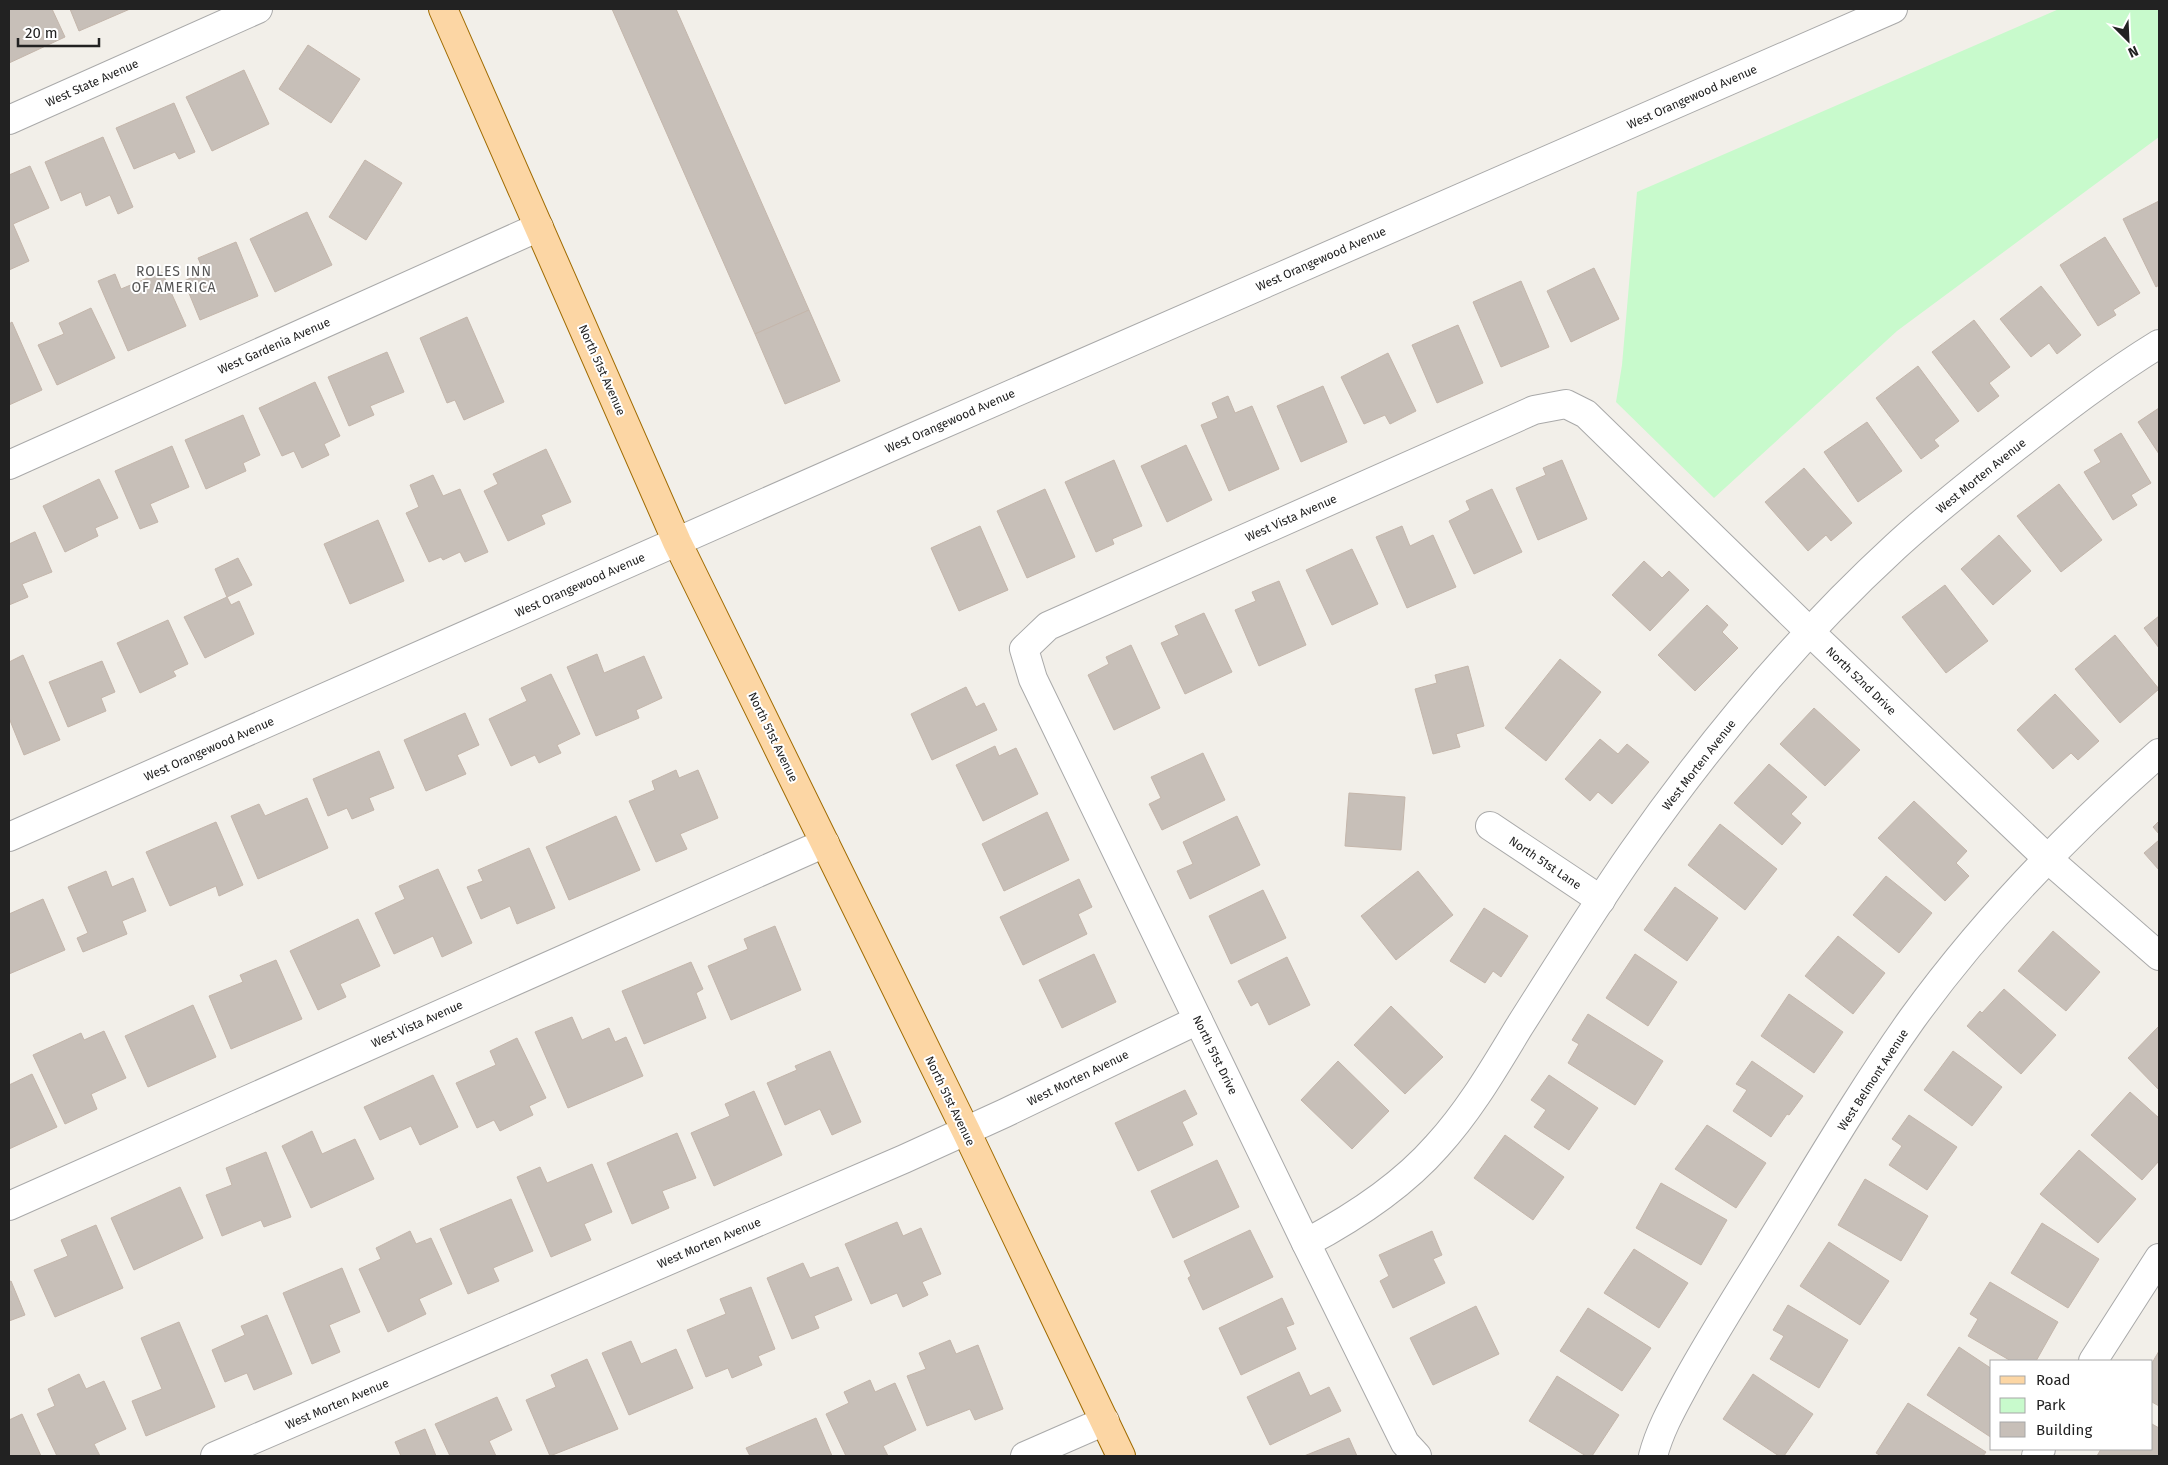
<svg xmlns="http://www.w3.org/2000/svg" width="2168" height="1465" viewBox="0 0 2168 1465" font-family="'Fira Sans',sans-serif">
	<rect width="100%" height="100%" fill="#f2efe9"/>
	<path fill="#c8facc" d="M2059,9H2159V137L1897,331L1714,498L1616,402L1622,365L1637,192Z"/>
	<g fill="#c7bfb8" stroke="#c4b6ab">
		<path d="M9,9H52L65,37L9,63Z"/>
		<path d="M70,9H130L79,31Z"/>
		<path d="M612,9H676L809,310L755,334Z"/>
		<path d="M308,45L360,79L331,123L279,89Z"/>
		<path d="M244,70L269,124L212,151L186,97Z"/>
		<path d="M174,103L195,152L179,159L175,152L134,169L116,128Z"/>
		<path d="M103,137L133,207L118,214L110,195L86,206L81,192L61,201L45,162Z"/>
		<path d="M365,160L402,183L366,240L329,217Z"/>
		<path d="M30,166L49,208L13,224L29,261L9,270V175Z"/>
		<path d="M2159,201V285L2156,287L2123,219Z"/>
		<path d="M307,212L332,265L275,292L250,239Z"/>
		<path d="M2105,237L2140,293L2113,310L2116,315L2098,326L2060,265Z"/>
		<path d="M236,242L258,296L200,320L184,281L204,272L198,258Z"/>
		<path d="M1594,268L1619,319L1571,342L1547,291Z"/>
		<path d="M162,272L186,326L128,351L98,281L115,274L121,289Z"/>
		<path d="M1521,281L1549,347L1501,367L1473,302Z"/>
		<path d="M2041,286L2081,335L2057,354L2049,343L2031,357L2000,319Z"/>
		<path d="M91,308L115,358L57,385L38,345L64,334L59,323Z"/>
		<path d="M809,310L840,381L785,404L755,334Z"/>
		<path d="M467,317L504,402L464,420L455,400L447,403L420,338Z"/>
		<path d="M1974,320L2010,367L1989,383L1999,396L1978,412L1932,352Z"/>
		<path d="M12,322L42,390L9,405V324Z"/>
		<path d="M1458,325L1483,383L1437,403L1412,345Z"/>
		<path d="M387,352L404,392L370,406L374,415L349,426L328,377Z"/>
		<path d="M1388,353L1416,411L1390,424L1385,415L1364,424L1341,377Z"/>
		<path d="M1918,366L1959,421L1934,440L1939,446L1921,459L1876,398Z"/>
		<path d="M315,382L340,436L324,444L329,455L302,468L294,451L282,456L259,408Z"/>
		<path d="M1323,386L1347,442L1301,462L1277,406Z"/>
		<path d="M1228,396L1235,413L1252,406L1279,469L1229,491L1201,425L1218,418L1212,403Z"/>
		<path d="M2159,408V454L2138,422Z"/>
		<path d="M243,415L260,455L243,463L246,471L206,489L185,440Z"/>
		<path d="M1867,422L1902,471L1858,502L1824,452Z"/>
		<path d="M2121,433L2151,483L2131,495L2137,505L2113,520L2084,472L2101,462L2094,450Z"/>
		<path d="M1186,445L1212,500L1167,522L1141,466Z"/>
		<path d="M172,446L189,487L150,504L158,522L140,529L115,471Z"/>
		<path d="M546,449L571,502L541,515L545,524L508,541L484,491L498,484L493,474Z"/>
		<path d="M1114,460L1142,526L1112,539L1114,544L1096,552L1065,482Z"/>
		<path d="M1562,460L1587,519L1538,540L1516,488L1546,475L1543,468Z"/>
		<path d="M1804,468L1852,523L1831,541L1826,535L1808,551L1765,502Z"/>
		<path d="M433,475L443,496L460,489L488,552L465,562L460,552L443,560L441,557L429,562L406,513L419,507L410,485Z"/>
		<path d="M99,479L118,518L95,528L98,536L65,552L43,506Z"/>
		<path d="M2059,484L2102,540L2061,572L2017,516Z"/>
		<path d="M1045,489L1075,557L1027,578L997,511Z"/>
		<path d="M1492,489L1522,552L1474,574L1449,521L1470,510L1466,501Z"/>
		<path d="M378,520L404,581L350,604L324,544Z"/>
		<path d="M980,526L1008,590L959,611L931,548Z"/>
		<path d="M1402,526L1410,546L1433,535L1456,587L1407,608L1376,537Z"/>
		<path d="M35,532L52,572L22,584L28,597L9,605V544Z"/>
		<path d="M1999,535L2031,571L1993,605L1961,569Z"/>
		<path d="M1352,549L1378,604L1332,625L1306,570Z"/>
		<path d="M238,558L252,585L227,597L215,569Z"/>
		<path d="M1644,561L1662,578L1669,571L1689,590L1650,631L1612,595Z"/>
		<path d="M1279,581L1306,645L1259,666L1235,610L1256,601L1252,592Z"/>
		<path d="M1945,585L1988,641L1946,673L1902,617Z"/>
		<path d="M227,597L231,605L239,601L254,634L205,658L184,617Z"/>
		<path d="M1707,605L1728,625L1722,632L1738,648L1695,691L1658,655Z"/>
		<path d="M1204,613L1232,672L1185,694L1161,643L1179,635L1175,626Z"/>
		<path d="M2159,616V648L2144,628Z"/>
		<path d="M168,620L188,664L173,671L176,676L140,693L117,643Z"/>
		<path d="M2115,635L2159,689L2120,723L2075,669Z"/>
		<path d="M1131,645L1160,708L1114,730L1088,675L1109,664L1106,657Z"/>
		<path d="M597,654L604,673L644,656L662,698L636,710L639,718L596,736L567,667Z"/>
		<path d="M23,655L60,740L24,755L9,718V662Z"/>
		<path d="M1560,659L1601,692L1546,761L1505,728Z"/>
		<path d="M102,661L115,692L101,698L106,711L68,727L49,682Z"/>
		<path d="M1468,666L1484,726L1456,734L1460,747L1433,754L1415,689L1437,683L1435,675Z"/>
		<path d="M551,674L580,734L557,745L561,753L539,763L535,755L511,766L489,719L527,701L521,688Z"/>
		<path d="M966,687L976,707L984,703L997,730L932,760L911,714Z"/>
		<path d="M2055,694L2099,741L2078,760L2071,753L2053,769L2017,730Z"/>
		<path d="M1814,708L1860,750L1825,786L1780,744Z"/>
		<path d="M465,713L479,745L457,755L466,774L426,791L404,740Z"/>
		<path d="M1600,739L1618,754L1627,744L1649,762L1612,804L1598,792L1590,801L1565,779Z"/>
		<path d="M995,746L999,756L1016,748L1038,794L983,821L956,765Z"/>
		<path d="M379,751L394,788L369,798L374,810L352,819L347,808L328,816L313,779Z"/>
		<path d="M1203,753L1225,800L1162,830L1149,804L1161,798L1151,777Z"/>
		<path d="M1769,764L1807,797L1791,814L1801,823L1782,845L1734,803Z"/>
		<path d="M676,770L679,778L698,770L718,818L680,834L687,849L656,862L629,801L655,790L652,781Z"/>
		<path d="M1349,793L1405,797L1401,850L1345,846Z"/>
		<path d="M307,798L328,848L258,879L231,816L259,804L265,816Z"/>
		<path d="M1914,801L1967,851L1956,863L1969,876L1945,901L1878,838Z"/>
		<path d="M1047,812L1069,860L1004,891L982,844Z"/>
		<path d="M616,816L640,870L569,900L546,847Z"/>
		<path d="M1237,816L1260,865L1190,899L1177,871L1193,864L1183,842Z"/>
		<path d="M2159,821V834L2153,827Z"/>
		<path d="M216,822L243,885L219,896L216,886L170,906L146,852Z"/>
		<path d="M1720,824L1777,869L1745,910L1688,865Z"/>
		<path d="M2159,840V870L2144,853Z"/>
		<path d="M529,848L555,908L517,924L510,906L481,919L467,887L483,881L478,870Z"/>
		<path d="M438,869L472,943L442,957L433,936L394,954L375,913L405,899L399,886Z"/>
		<path d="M106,871L112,887L133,878L146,911L122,921L127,934L83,952L77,938L88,933L68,887Z"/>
		<path d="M1418,871L1453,915L1396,960L1361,916Z"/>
		<path d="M1886,876L1932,913L1899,953L1853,915Z"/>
		<path d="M1079,879L1092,907L1078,914L1087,934L1023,965L1000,917Z"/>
		<path d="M1675,887L1718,918L1687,961L1644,930Z"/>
		<path d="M1263,890L1286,938L1231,964L1209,916Z"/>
		<path d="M43,899L65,950L9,974V914Z"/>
		<path d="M1484,908L1528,936L1501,977L1493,971L1485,983L1450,961Z"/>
		<path d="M358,919L380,966L340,984L346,997L318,1010L290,951Z"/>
		<path d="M775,926L801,990L731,1020L708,966L748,949L744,939Z"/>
		<path d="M2053,931L2100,972L2066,1011L2018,971Z"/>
		<path d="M1838,936L1885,973L1853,1014L1805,976Z"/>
		<path d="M1094,954L1116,1002L1062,1028L1039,980Z"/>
		<path d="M1635,954L1677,982L1648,1026L1606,998Z"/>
		<path d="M1287,957L1310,1005L1269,1025L1258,1002L1251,1006L1238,981Z"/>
		<path d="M276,960L302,1019L231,1049L209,996L243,982L240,975Z"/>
		<path d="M691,962L703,989L696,993L706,1018L644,1044L622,991Z"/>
		<path d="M2004,989L2056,1035L2021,1074L1967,1026L1980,1011L1982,1013Z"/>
		<path d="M1789,994L1843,1032L1814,1073L1761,1036Z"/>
		<path d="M193,1005L216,1057L148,1087L125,1036Z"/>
		<path d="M1391,1006L1443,1057L1405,1094L1354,1045Z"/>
		<path d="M1588,1014L1663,1061L1635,1105L1568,1063L1579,1044L1572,1040Z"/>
		<path d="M572,1017L582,1040L609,1028L615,1042L626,1037L643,1076L568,1108L535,1032Z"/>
		<path d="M2159,1026V1090L2128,1058Z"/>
		<path d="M104,1031L126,1078L91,1094L97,1109L65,1124L33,1055L81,1033L84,1040Z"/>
		<path d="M517,1038L546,1098L529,1106L533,1115L500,1131L494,1120L477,1128L456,1083L496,1065L490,1051Z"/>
		<path d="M830,1051L861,1122L832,1135L820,1109L785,1125L767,1083L797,1070L795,1066Z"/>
		<path d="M1953,1051L2002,1087L1972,1126L1924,1090Z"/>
		<path d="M1338,1061L1389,1111L1352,1149L1301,1100Z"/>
		<path d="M1752,1061L1803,1096L1789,1115L1787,1114L1771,1137L1733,1111L1747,1090L1736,1084Z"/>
		<path d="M32,1074L57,1127L9,1149V1085Z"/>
		<path d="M433,1075L458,1127L420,1145L411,1126L380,1140L364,1107Z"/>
		<path d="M1549,1075L1598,1108L1569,1150L1534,1127L1546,1110L1531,1100Z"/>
		<path d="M1185,1090L1197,1114L1182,1122L1193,1145L1138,1171L1115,1123Z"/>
		<path d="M754,1091L782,1155L714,1186L691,1133L730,1116L725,1104Z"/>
		<path d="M2130,1092L2159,1118V1161L2142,1180L2091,1135Z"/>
		<path d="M1909,1115L1957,1147L1927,1190L1889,1165L1902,1146L1892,1139Z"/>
		<path d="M1707,1125L1766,1163L1736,1208L1675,1169Z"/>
		<path d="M312,1131L322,1154L355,1139L374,1179L311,1208L282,1146Z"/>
		<path d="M677,1133L696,1178L662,1191L669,1208L632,1224L607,1163Z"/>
		<path d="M1505,1135L1564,1177L1533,1220L1474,1178Z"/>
		<path d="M2079,1150L2136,1199L2098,1243L2040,1194Z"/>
		<path d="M266,1152L291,1217L264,1227L261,1220L222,1236L206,1195L232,1185L226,1168Z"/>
		<path d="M1217,1160L1239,1207L1173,1238L1151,1191Z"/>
		<path d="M592,1164L612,1212L584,1224L591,1240L551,1257L517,1177L540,1167L547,1183Z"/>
		<path d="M1865,1179L1928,1216L1901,1261L1838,1225Z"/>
		<path d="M1661,1183L1727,1220L1701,1265L1636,1228Z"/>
		<path d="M180,1187L203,1238L134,1270L111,1218Z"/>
		<path d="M511,1199L533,1251L493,1268L499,1281L468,1294L440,1229Z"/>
		<path d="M897,1222L903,1236L921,1228L941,1274L922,1282L928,1295L903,1307L897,1293L871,1304L845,1244Z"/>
		<path d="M2042,1223L2099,1259L2068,1308L2011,1273Z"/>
		<path d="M96,1225L123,1288L55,1317L34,1270L68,1256L61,1240Z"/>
		<path d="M1250,1230L1273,1277L1203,1310L1188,1278L1191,1276L1184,1261Z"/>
		<path d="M410,1231L416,1244L431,1238L452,1284L419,1299L426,1314L388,1332L359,1269L381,1259L376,1248Z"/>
		<path d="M1432,1231L1442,1255L1433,1259L1445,1283L1393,1308L1380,1281L1389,1276L1379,1255Z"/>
		<path d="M1829,1242L1889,1281L1860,1325L1800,1286Z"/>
		<path d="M1634,1249L1688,1283L1659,1328L1604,1293Z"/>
		<path d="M803,1263L810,1278L838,1267L852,1300L814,1316L819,1328L792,1339L767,1278Z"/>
		<path d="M342,1268L360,1312L329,1325L340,1352L312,1364L283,1293Z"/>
		<path d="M11,1281L25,1315L9,1321V1282Z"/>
		<path d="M1990,1282L2058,1322L2036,1361H2011L1968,1336L1978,1319L1970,1314Z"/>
		<path d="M751,1287L775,1349L758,1356L762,1365L732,1378L728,1368L706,1377L687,1330L726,1314L720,1299Z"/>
		<path d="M1282,1298L1294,1324L1286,1327L1296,1349L1241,1375L1219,1328Z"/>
		<path d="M1788,1305L1848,1340L1819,1388L1770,1359L1784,1336L1773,1330Z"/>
		<path d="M1476,1306L1499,1354L1433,1385L1410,1338Z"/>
		<path d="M1588,1308L1651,1348L1622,1391L1560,1351Z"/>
		<path d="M267,1315L292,1374L254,1390L247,1373L225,1382L212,1350L245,1335L241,1326Z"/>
		<path d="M179,1322L215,1407L146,1436L132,1401L162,1389L141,1338Z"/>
		<path d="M950,1340L956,1354L978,1345L1003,1409L975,1420L970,1409L927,1426L907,1376L926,1369L919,1353Z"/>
		<path d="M631,1341L641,1364L676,1349L693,1388L629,1415L602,1353Z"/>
		<path d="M1959,1347L1992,1369V1438L1927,1395Z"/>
		<path d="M2159,1351V1406L2152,1402V1363Z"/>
		<path d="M587,1359L618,1429L550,1456L526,1400L556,1387L551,1375Z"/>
		<path d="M1299,1372L1310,1396L1329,1387L1341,1411L1270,1445L1247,1397Z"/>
		<path d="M79,1374L86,1389L104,1381L126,1429L94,1444L100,1456H57L37,1414L55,1406L48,1389Z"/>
		<path d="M1753,1374L1813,1414L1784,1456H1779L1723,1419Z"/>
		<path d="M1557,1376L1619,1415L1592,1456H1586L1529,1421Z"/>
		<path d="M870,1380L875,1392L895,1383L916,1430L883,1446L888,1456H846L826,1414L849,1403L844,1392Z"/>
		<path d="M497,1397L512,1430L489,1441L496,1456H450L435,1424Z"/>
		<path d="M1908,1403L1986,1452L1983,1456H1881L1876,1453Z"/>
		<path d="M22,1414L41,1456H9V1420Z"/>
		<path d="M816,1418L832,1456H750L746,1448Z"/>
		<path d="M2152,1424L2159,1428V1456H2097L2101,1449H2152Z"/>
		<path d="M425,1429L436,1456H401L395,1442Z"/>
		<path d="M1349,1438L1357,1456H1304Z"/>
	</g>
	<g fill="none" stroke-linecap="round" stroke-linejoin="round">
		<defs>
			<g id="minor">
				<path d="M9,120L258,9"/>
				<path d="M9,465L539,227"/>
				<path d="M1490,826L1601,900"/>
				<path d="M9,837L909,439L1893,9"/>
				<path d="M9,1206L825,843"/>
				<path d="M1306,1243C1353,1218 1402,1186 1437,1146C1470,1110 1494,1068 1519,1027C1556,969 1593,909 1632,853C1709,743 1796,638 1895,547C1933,512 1975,479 2016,447C2062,411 2110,374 2159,344"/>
				<path d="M2093,1361L2159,1258"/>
				<path d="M215,1456L904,1159L1005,1113L1198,1020"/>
				<path d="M1025,1456L1105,1421"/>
				<path d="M1417,1456L1405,1443L1306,1243L1033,679L1024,649L1048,626L1534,410L1566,404L1586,414L1810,632L2048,859L2159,956"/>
				<path d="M1653,1456C1660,1429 1674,1405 1687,1381C1709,1341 1733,1303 1757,1264C1808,1182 1856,1098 1912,1019C1983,921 2068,833 2159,753"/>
				<path d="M2036,1456L2041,1449"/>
			</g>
			<path id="major" d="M443,9L677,542L966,1131L1121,1456"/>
		</defs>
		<use href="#minor" stroke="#a9a9a9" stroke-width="30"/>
		<use href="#major" stroke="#a06b00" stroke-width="30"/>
		<use href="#minor" stroke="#fff" stroke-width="28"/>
		<use href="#major" stroke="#fcd6a4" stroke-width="28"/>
	</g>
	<g text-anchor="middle" stroke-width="4" stroke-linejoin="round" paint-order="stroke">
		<g font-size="12" fill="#222" stroke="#fff">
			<text transform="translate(92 83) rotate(-24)" y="4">West State Avenue</text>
			<text transform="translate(1692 97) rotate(-24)" y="4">West Orangewood Avenue</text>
			<text transform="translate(1321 259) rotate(-24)" y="4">West Orangewood Avenue</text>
			<text transform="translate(274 346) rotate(-24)" y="4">West Gardenia Avenue</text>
			<text transform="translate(602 370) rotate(66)" y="4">North 51st Avenue</text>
			<text transform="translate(950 421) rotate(-24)" y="4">West Orangewood Avenue</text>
			<text transform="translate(1981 476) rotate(-39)" y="4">West Morten Avenue</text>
			<text transform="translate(1291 518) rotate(-24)" y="4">West Vista Avenue</text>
			<text transform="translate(580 585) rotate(-24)" y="4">West Orangewood Avenue</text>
			<text transform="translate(1861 681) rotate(44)" y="4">North 52nd Drive</text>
			<text transform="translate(773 737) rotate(64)" y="4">North 51st Avenue</text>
			<text transform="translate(209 749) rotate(-24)" y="4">West Orangewood Avenue</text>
			<text transform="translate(1699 765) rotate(-52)" y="4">West Morten Avenue</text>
			<text transform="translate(1545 863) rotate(34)" y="4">North 51st Lane</text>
			<text transform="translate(417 1024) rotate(-24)" y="4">West Vista Avenue</text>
			<text transform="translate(1215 1055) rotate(64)" y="4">North 51st Drive</text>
			<text transform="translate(1078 1078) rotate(-26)" y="4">West Morten Avenue</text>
			<text transform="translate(1873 1080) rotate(-57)" y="4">West Belmont Avenue</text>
			<text transform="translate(950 1101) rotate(64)" y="4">North 51st Avenue</text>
			<text transform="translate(709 1243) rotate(-23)" y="4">West Morten Avenue</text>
			<text transform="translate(337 1404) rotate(-23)" y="4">West Morten Avenue</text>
		</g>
		<g font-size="14" letter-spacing="1" fill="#555" stroke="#fff">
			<text x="174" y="276">ROLES INN<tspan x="174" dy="16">OF AMERICA</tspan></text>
		</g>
	</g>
	<rect width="2168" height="1465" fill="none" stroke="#222222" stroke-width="20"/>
	<rect x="1990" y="1360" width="162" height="90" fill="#ffffff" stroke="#a7a7a7"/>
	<rect x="2000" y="1376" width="25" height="8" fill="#fcd6a4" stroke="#a7a7a7"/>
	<text x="2036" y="1385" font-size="15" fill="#222222">Road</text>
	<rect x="2000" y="1398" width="25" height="15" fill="#c8facc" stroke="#a7a7a7"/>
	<text x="2036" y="1410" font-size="15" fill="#222222">Park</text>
	<rect x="2000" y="1422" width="25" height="15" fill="#c7bfb8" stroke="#a7a7a7"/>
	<text x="2036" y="1435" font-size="15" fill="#222222">Building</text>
	<g transform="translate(2128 40) rotate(156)" stroke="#ffffff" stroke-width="4" paint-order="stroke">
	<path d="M0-4L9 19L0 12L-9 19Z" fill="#222222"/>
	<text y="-8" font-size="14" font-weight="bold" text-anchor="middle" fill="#222222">N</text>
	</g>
	<path d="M18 38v8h81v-8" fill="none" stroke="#222222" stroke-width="2.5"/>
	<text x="25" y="38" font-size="15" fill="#222222" stroke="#ffffff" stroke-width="4" paint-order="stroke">20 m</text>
</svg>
